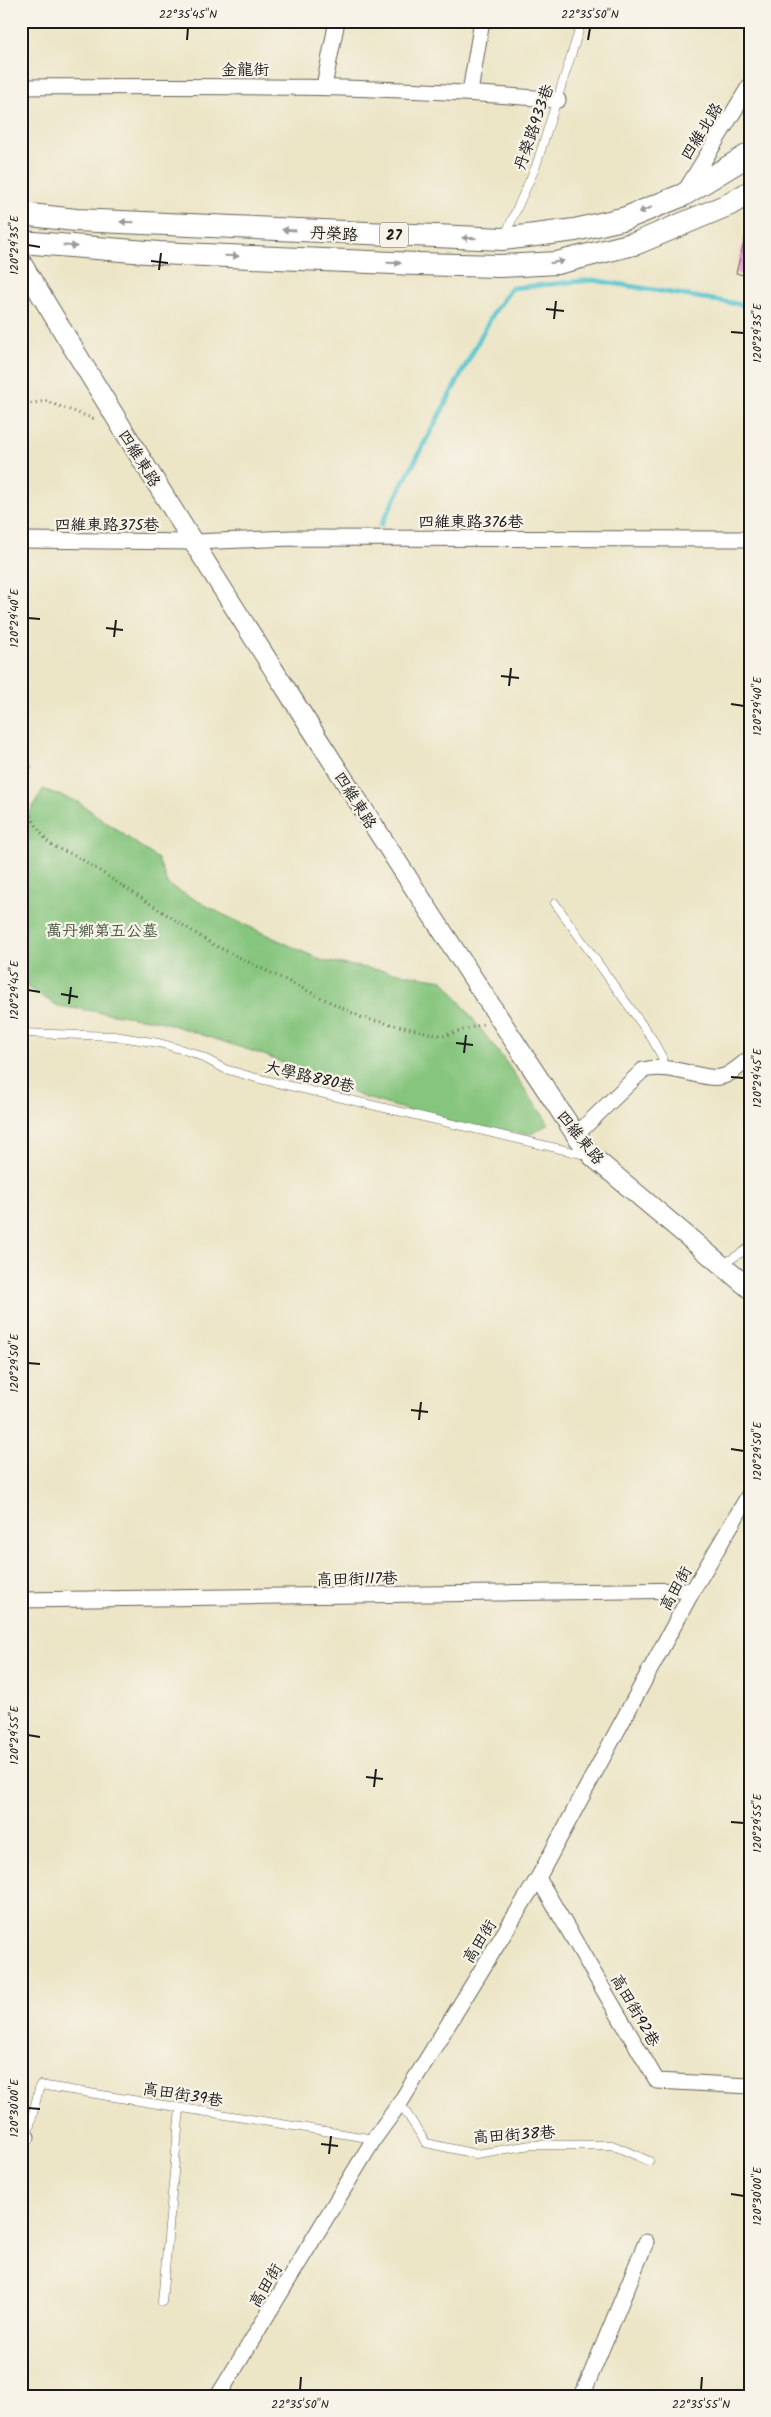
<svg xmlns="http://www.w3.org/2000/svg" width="771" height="2417" viewBox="0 0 771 2417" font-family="Kalam,'LXGW WenKai TC',sans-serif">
	<rect width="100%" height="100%" fill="#f7f3e8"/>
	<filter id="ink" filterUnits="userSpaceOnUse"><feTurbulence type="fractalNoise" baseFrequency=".02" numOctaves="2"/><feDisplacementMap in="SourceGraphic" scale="10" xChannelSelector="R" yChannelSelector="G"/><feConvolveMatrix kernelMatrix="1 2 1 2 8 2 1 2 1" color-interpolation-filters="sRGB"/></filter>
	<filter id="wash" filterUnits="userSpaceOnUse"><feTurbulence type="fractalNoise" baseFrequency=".0096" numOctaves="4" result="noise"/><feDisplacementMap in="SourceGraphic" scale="20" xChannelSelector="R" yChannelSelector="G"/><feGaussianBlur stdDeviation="1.12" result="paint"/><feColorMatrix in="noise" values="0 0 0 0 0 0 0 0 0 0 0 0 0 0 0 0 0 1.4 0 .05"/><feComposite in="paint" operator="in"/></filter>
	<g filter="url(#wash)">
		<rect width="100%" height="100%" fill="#ece5c6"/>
		<g fill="#85c57d" stroke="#50704c">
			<path d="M21,763L29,770L21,789Z"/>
			<path d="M43,789L78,802L158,859L168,885L224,915L323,961L443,980L503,1058L549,1124L531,1134L464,1127L363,1097L264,1055L160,1021L58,1006L28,988L21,978V824L23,825Z"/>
		</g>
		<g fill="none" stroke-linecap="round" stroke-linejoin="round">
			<path stroke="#57c4ce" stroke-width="5" d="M381,525L494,312L512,288L593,280L750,306"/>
		</g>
		<g id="blocks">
			<path fill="#e89fd2" d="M749,223H750V277L736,273Z"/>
		</g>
	</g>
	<g filter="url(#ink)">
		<use href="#blocks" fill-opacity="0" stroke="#656258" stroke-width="1"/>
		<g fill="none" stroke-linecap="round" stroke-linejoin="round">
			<defs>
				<g id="service">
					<path d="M505,235L536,166L582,21"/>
					<path d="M555,903L651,1037L662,1057L663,1067"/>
					<path d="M21,1033L114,1036L159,1043L194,1053L225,1069L256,1078L586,1155"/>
					<path d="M722,1265L750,1247"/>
					<path d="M400,2103L426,2143L476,2154L531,2145H612L649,2161"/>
					<path d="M27,2137L40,2085L374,2139"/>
					<path d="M162,2302L180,2108"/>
				</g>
				<g id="minor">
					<path d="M324,86L337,21"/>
					<path d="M21,87C201,86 379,84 558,100"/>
					<path d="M470,92L482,21"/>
					<path d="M684,193L750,85"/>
					<path d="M21,540L193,542L293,538L750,539"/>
					<path d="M576,1135L643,1070C673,1062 705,1083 724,1076C733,1073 742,1064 750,1058"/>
					<path d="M21,1600L693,1590"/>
					<path d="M538,1878L657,2081L750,2086"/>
					<path d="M21,2137H27"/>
					<path d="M218,2396L374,2139L400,2103L538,1878L693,1590L750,1493"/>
					<path d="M582,2396L646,2242"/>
				</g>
				<path id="tertiary" d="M21,262C199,558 386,847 576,1135L593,1157L750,1289"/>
				<g id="primary">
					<path d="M21,214L76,220L503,239L575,230L626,218L683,195L750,154"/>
					<path d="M21,242L159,253L416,264L500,266L557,263L637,243L730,204L750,192"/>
				</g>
			</defs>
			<use href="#service" stroke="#656258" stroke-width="9"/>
			<use href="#minor" stroke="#656258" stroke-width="17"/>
			<use href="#tertiary" stroke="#656258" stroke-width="21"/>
			<use href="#primary" stroke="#656258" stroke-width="24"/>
			<g stroke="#656258" stroke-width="3" stroke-dasharray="1 4" stroke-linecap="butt">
				<path d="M21,405L46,401L97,420"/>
				<path d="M21,805C34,816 39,836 53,846C59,850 68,852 75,855L212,944L363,1018L443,1036L483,1024"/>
			</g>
			<use href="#service" stroke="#fff" stroke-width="8"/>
			<use href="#minor" stroke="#fff" stroke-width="15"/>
			<use href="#tertiary" stroke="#fff" stroke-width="19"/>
			<use href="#primary" stroke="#fff" stroke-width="22"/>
		</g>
		<defs><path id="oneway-solid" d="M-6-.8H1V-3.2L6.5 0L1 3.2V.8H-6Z" transform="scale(1.25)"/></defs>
		<g fill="#999">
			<use href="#oneway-solid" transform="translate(645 210) rotate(157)"/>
			<use href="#oneway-solid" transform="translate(127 222) rotate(-178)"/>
			<use href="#oneway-solid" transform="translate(289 230) rotate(-177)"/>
			<use href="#oneway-solid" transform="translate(469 238) rotate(-178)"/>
			<use href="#oneway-solid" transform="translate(70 246) rotate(5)"/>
			<use href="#oneway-solid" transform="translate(232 256) rotate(2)"/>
			<use href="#oneway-solid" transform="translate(557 262) rotate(-9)"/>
			<use href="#oneway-solid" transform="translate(394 263) rotate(2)"/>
		</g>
	</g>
	<path fill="none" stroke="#1c1c1c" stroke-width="2" d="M187,40L188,28M588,40L590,28M28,245L40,247M151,261L168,263M159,270L161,253M546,309L564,311M554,319L556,301M731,332L744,333M28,618L40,619M106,628L123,630M114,637L116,620M501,676L519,678M509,686L511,668M731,704L744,706M28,990L40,992M61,994L78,997M69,1004L71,987M456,1043L473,1045M464,1053L466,1035M731,1077L744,1078M28,1363L40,1364M411,1410L428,1412M419,1420L421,1402M731,1449L744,1451M28,1735L40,1737M366,1777L383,1779M374,1787L376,1769M731,1822L744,1823M28,2108L40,2109M321,2144L338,2146M329,2154L331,2136M731,2194L744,2196M300,2390L301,2377M701,2390L702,2377"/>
	<g text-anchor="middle" stroke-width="4.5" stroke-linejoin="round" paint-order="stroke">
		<rect fill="#f7f3e8" stroke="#5e5c59" stroke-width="1" x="380" y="222.5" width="28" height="25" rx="4"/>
		<g font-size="15" font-weight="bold" fill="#1c1c1c">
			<text x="394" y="240">27</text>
		</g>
		<g font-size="16" fill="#1c1c1c" stroke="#f7f3e8">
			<text x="245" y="75">金龍街</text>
			<text transform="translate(533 127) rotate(-71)" y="6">丹榮路933巷</text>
			<text transform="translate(701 131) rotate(-58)" y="6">四維北路</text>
			<text transform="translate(334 233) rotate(3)" y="6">丹榮路</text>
			<text transform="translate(140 458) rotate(58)" y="6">四維東路</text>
			<text x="471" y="527">四維東路376巷</text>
			<text x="107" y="530">四維東路375巷</text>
			<text transform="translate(356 800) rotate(58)" y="6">四維東路</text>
			<text transform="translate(310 1076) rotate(13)" y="6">大學路880巷</text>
			<text transform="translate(581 1137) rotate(51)" y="6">四維東路</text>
			<text transform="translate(357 1578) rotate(-1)" y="6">高田街117巷</text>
			<text transform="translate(675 1588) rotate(-61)" y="6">高田街</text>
			<text transform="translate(479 1941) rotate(-58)" y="6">高田街</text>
			<text transform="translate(636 2010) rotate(60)" y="6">高田街92巷</text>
			<text transform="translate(183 2094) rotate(9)" y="6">高田街39巷</text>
			<text transform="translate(514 2134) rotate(-4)" y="6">高田街38巷</text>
			<text transform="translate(265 2285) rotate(-59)" y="6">高田街</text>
		</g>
		<g font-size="16" fill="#41573e" stroke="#f7f3e8">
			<text x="102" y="936">萬丹鄉第五公墓</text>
		</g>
	</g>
	<rect width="771" height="2417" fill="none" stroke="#f7f3e8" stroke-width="55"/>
	<rect x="28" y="28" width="716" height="2362" fill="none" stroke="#1c1c1c" stroke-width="2"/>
	<g font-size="12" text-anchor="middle" fill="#1c1c1c">
		<text x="188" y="18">22°35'45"N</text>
		<text x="590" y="18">22°35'50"N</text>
		<text transform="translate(14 245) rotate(-90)" y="4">120°29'35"E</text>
		<text transform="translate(757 333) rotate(-90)" y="4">120°29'35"E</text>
		<text transform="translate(14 618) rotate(-90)" y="4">120°29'40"E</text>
		<text transform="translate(757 706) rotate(-90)" y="4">120°29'40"E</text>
		<text transform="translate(14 990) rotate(-90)" y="4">120°29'45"E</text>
		<text transform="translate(757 1078) rotate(-90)" y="4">120°29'45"E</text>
		<text transform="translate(14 1363) rotate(-90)" y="4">120°29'50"E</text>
		<text transform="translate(757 1451) rotate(-90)" y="4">120°29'50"E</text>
		<text transform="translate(14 1735) rotate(-90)" y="4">120°29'55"E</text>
		<text transform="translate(757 1823) rotate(-90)" y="4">120°29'55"E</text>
		<text transform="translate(14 2108) rotate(-90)" y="4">120°30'00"E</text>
		<text transform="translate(757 2196) rotate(-90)" y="4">120°30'00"E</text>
		<text x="300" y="2408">22°35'50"N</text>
		<text x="701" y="2408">22°35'55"N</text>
	</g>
</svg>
